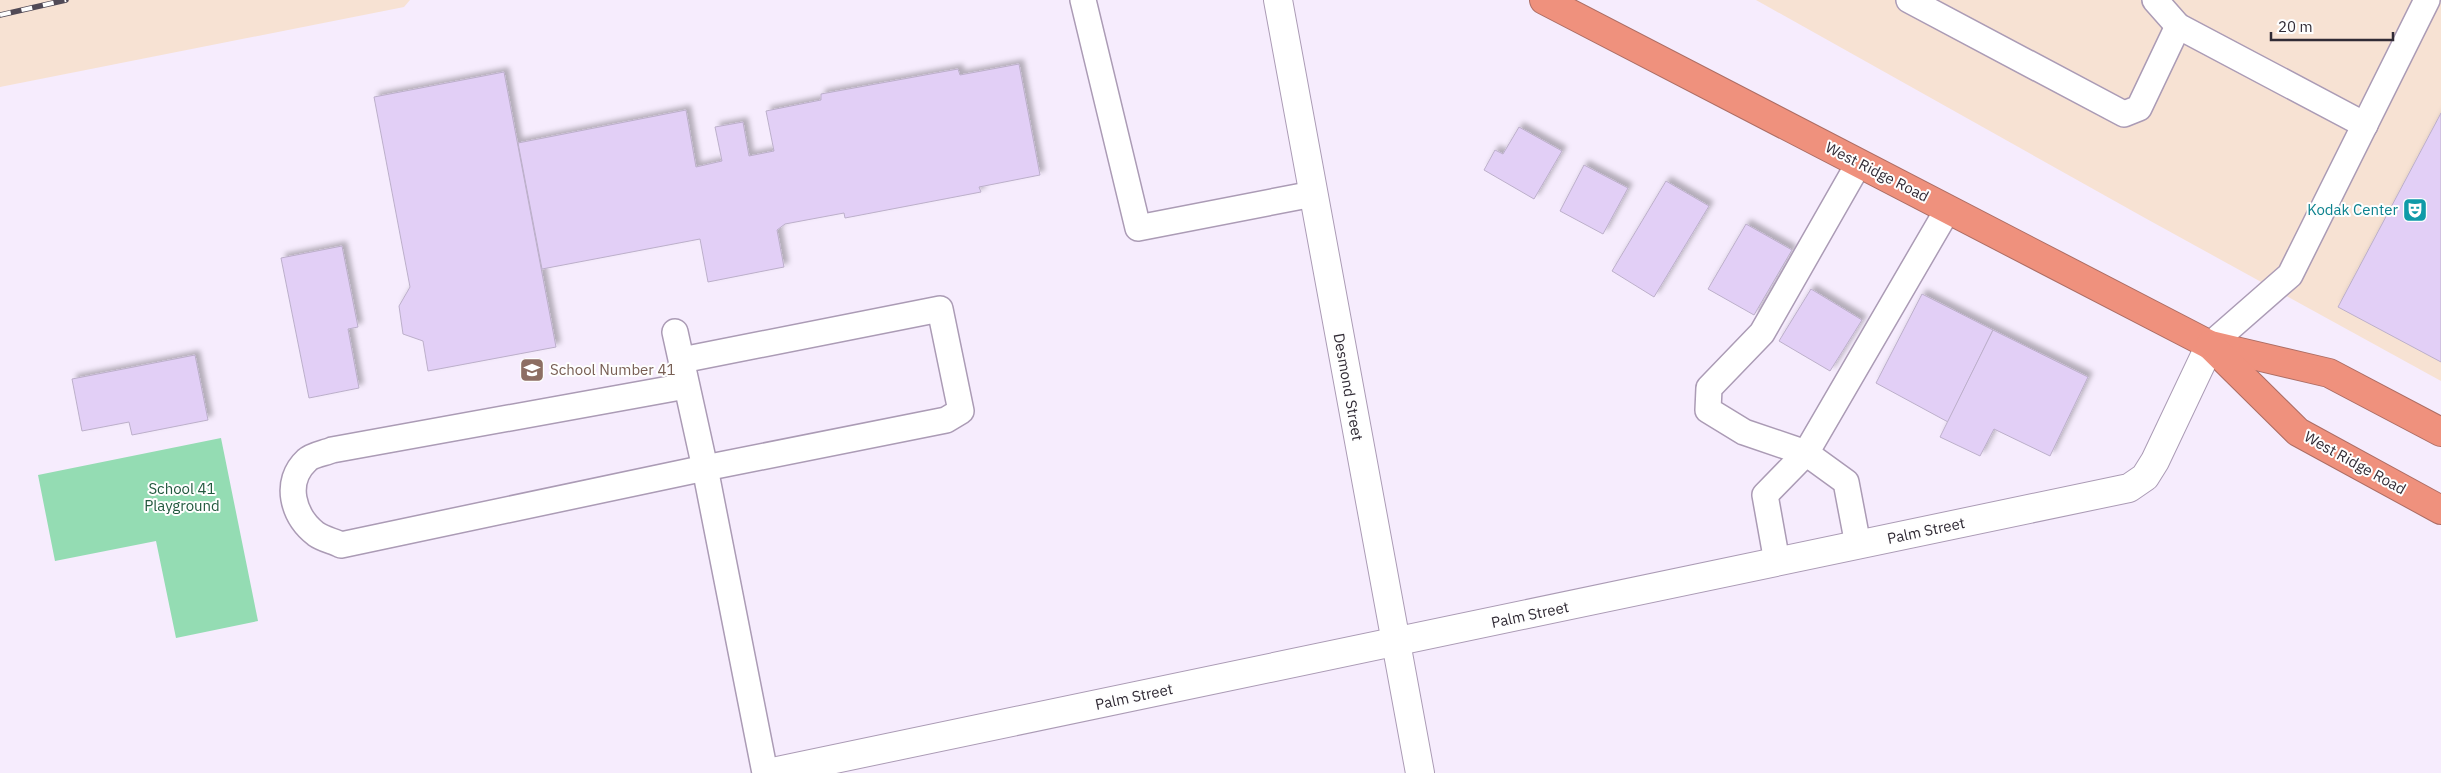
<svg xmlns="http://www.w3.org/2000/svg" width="2441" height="773" viewBox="0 0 2441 773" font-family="'IBM Plex Sans',sans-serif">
	<defs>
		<filter id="shadow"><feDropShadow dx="4.5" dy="-4.5" stdDeviation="2.5" flood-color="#0004"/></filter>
	</defs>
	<rect width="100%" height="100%" fill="#f6ecfd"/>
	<g fill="#f7e2d3">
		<path d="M0,0H410L404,7L0,87Z"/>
		<path d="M1756,0H2441V381L2145,218Z"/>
	</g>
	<path fill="#94dcb3" d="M221,438L258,621L176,638L156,541L55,561L38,475Z"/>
	<g fill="#e2cff6" stroke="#bcafca" filter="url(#shadow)">
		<path d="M1019,64L1040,175L979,187L981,192L845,218L844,213L785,224L777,230L784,267L708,282L700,239L542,269L518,143L686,110L696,167L722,161L715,127L743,122L749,156L774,151L766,111L821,100V94L958,69L960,75Z"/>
		<path d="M504,72L556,347L428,371L423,341L403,334L399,306L410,287L374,97Z"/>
		<path d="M2441,113V362L2338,307Z"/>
		<path d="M1519,127L1562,151L1534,199L1484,170L1495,150L1503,154Z"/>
		<path d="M1584,165L1628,188L1603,234L1560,211Z"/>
		<path d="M1666,181L1709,206L1654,297L1612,271Z"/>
		<path d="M1746,224L1792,250L1754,315L1708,289Z"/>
		<path d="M342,246L358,327L348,329L359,388L309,398L281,258Z"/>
		<path d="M1811,289L1862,320L1830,371L1779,341Z"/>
		<path d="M1922,294L1993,330L1948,422L1876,383Z"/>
		<path d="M1993,330L2088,377L2050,456L1994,429L1980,456L1940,437Z"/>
		<path d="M195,355L208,420L132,435L129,422L82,431L72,379Z"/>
	</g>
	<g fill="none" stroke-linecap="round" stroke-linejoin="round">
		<defs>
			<g id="lane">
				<path d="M1083,0L1138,228L1313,194"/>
				<path d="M1909,0L2124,114L2139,108L2178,26"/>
				<path d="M2155,0L2178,26L2365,125"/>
				<path d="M1859,163L1762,333L1709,388L1708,410L1744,432L1806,453L1948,209"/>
				<path d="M675,332L705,468L765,773"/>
				<path d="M2210,345L2290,275L2427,0"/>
				<path d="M682,360L940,309L961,411L946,420L705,468L341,545C333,541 323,539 316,534C293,516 283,482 307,460C312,455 325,453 332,450L686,386"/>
				<path d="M1777,562L1765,495L1806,453L1846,482L1858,545"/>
			</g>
			<g id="street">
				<path d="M1278,0L1420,773"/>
				<path d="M768,773L2129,488L2145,477L2155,461L2210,345"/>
			</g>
			<g id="highway">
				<path d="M1544,0L2210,345L2329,373L2441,432"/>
				<path d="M2210,345L2298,432L2441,510"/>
			</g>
		</defs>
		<use href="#lane" stroke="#ab9bb5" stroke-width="28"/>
		<use href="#street" stroke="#ab9bb5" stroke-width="30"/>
		<use href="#highway" stroke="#ac6d64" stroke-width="30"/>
		<use href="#lane" stroke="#fff" stroke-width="25"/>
		<use href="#street" stroke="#fff" stroke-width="28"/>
		<use href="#highway" stroke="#ef917d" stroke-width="28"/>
		<defs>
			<path id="rail" d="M0,15L66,0"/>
		</defs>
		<use href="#rail" stroke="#514a56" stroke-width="5.5"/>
		<use href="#rail" stroke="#fefefe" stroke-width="4" stroke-dasharray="11" stroke-linecap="butt"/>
	</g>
	<defs>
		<symbol id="theatre-square" viewBox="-11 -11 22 22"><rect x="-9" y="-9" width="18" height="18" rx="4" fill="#0f9aa8" stroke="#fefefe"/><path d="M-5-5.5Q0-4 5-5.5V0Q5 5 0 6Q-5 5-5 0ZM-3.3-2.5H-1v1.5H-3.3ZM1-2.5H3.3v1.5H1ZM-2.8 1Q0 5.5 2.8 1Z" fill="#fff"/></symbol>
		<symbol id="school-square" viewBox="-11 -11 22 22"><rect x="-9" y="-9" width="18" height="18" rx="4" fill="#8d6e63" stroke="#fefefe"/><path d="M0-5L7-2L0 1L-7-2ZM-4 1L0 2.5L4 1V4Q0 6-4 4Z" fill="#fff"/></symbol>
	</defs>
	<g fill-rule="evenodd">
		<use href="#theatre-square" x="2401" y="196" width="28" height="28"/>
		<use href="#school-square" x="518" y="356" width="28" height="28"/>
	</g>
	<g text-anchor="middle" stroke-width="4" stroke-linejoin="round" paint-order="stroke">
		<g font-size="15" fill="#312b35" stroke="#fefefe">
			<text transform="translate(1877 172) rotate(27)" y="5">West Ridge Road</text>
			<text transform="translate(1348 387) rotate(80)" y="5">Desmond Street</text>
			<text transform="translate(2355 463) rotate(29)" y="5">West Ridge Road</text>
			<text transform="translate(1926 531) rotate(-12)" y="5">Palm Street</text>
			<text transform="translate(1530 615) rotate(-12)" y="5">Palm Street</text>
			<text transform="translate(1134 697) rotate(-12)" y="5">Palm Street</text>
		</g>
		<g font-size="15" fill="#0d838f" stroke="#fefefe" text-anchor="end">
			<text x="2398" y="215">Kodak Center</text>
		</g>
		<g font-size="15" fill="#785e54" stroke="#fefefe" text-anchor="start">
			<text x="550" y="375">School Number 41</text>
		</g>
		<g font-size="15" fill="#21583d" stroke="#fefefe">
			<text x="182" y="494">School 41<tspan x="182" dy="17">Playground</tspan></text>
		</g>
	</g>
	<path d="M2271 32v8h122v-8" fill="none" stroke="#312b35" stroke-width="2.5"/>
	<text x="2278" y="32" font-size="15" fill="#312b35" stroke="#fefefe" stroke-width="4" paint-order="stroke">20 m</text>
</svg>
